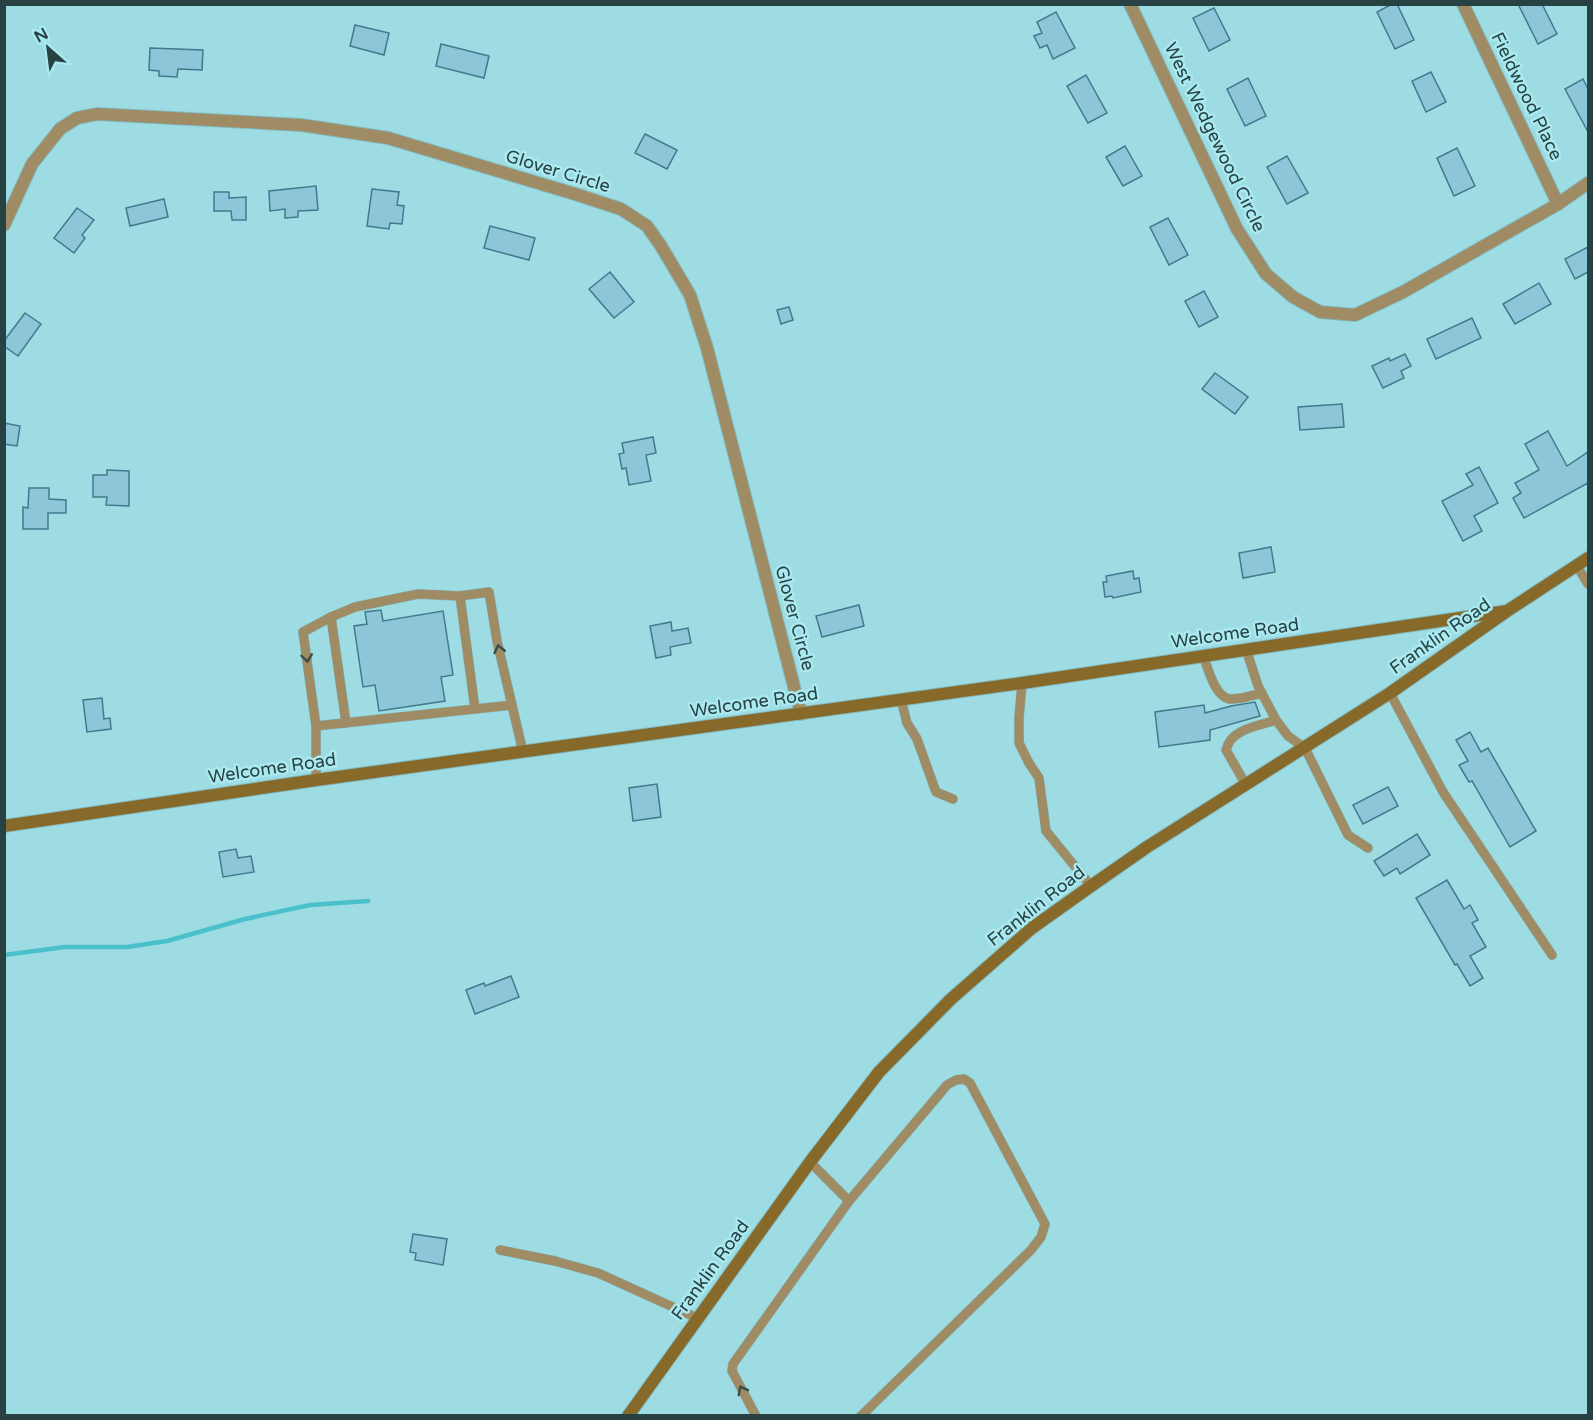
<svg xmlns="http://www.w3.org/2000/svg" width="1593" height="1420" viewBox="0 0 1593 1420" font-family="'Varela Round',sans-serif">
	<rect width="100%" height="100%" fill="#9ddce2"/>
	<g fill="none" stroke-linecap="round" stroke-linejoin="round">
		<path stroke="#49c0ca" stroke-width="4.5" d="M4,955L65,947H127L167,941L245,919L310,905L368,901"/>
	</g>
	<g fill="#8dc5d9" stroke="#43798c" stroke-width="1.5">
		<path d="M1392,4H1397L1414,40L1395,49L1377,12Z"/>
		<path d="M1518,4H1542L1557,34L1538,44Z"/>
		<path d="M1214,8L1230,40L1209,51L1193,18Z"/>
		<path d="M1056,12L1075,48L1053,59L1047,45L1040,48L1034,36L1042,33L1037,22Z"/>
		<path d="M355,25L389,33L384,55L350,46Z"/>
		<path d="M441,44L489,56L484,78L436,66Z"/>
		<path d="M150,48L203,50L202,70L178,69L177,77L159,76V71L149,70Z"/>
		<path d="M1431,72L1446,102L1426,112L1412,81Z"/>
		<path d="M1086,75L1107,113L1088,123L1067,86Z"/>
		<path d="M1248,78L1266,116L1245,126L1227,89Z"/>
		<path d="M1583,79L1588,89V132L1565,89Z"/>
		<path d="M645,134L677,150L667,169L635,153Z"/>
		<path d="M1125,146L1142,176L1123,186L1106,157Z"/>
		<path d="M1457,148L1475,186L1454,196L1437,158Z"/>
		<path d="M1287,156L1308,193L1287,204L1267,167Z"/>
		<path d="M316,186L318,210L298,211V217L285,218V209L270,211L269,191Z"/>
		<path d="M372,189L399,192L397,205L404,206L402,224L390,223L389,229L367,226Z"/>
		<path d="M214,192H229V198L246,197V220H232L231,211H214Z"/>
		<path d="M164,199L168,217L130,226L126,208Z"/>
		<path d="M77,208L94,220L82,235L85,238L74,253L54,238Z"/>
		<path d="M1168,218L1188,255L1169,265L1150,227Z"/>
		<path d="M490,226L535,238L529,260L484,248Z"/>
		<path d="M1588,247V272L1575,279L1565,259Z"/>
		<path d="M610,272L634,302L614,318L589,289Z"/>
		<path d="M1539,283L1551,304L1515,324L1503,304Z"/>
		<path d="M1204,291L1218,317L1199,327L1185,301Z"/>
		<path d="M789,307L793,320L781,324L777,310Z"/>
		<path d="M25,313L41,324L18,356L4,346V341Z"/>
		<path d="M1472,318L1481,338L1436,359L1427,339Z"/>
		<path d="M1405,354L1411,366L1401,371L1404,378L1383,388L1372,366L1389,358L1390,361Z"/>
		<path d="M1215,373L1248,397L1235,414L1202,389Z"/>
		<path d="M1342,404L1344,427L1300,430L1298,407Z"/>
		<path d="M4,423L20,426L17,446L4,444Z"/>
		<path d="M1548,431L1567,466L1588,452V483L1524,518L1513,498L1521,493L1515,483L1539,470L1525,444Z"/>
		<path d="M653,437L656,453L646,455L651,481L629,485L626,468L622,469L619,454L624,453L622,443Z"/>
		<path d="M1479,467L1498,503L1474,516L1482,531L1463,541L1442,501L1473,485L1466,474Z"/>
		<path d="M107,470L129,471V506L106,505L107,497H93V475H107Z"/>
		<path d="M29,488H49V499L66,500V513H48V529H23V507L28,508Z"/>
		<path d="M1271,547L1275,572L1243,578L1239,553Z"/>
		<path d="M1133,571L1134,579L1139,578L1141,592L1113,598L1112,596L1105,597L1103,582H1107L1106,576Z"/>
		<path d="M859,605L864,626L822,637L816,616Z"/>
		<path d="M381,610L383,621L443,611L453,675L441,677L445,701L379,711L375,685L363,687L354,626L367,624L365,612Z"/>
		<path d="M671,622L672,631L688,628L691,643L670,647L671,655L656,658L650,626Z"/>
		<path d="M102,698L104,719L110,718L111,729L87,732L83,700Z"/>
		<path d="M1255,702L1260,716L1210,730V740L1159,747L1155,712L1204,705L1205,713L1231,706Z"/>
		<path d="M1470,732L1481,752L1488,748L1536,831L1510,847L1472,781L1469,782L1459,765L1468,761L1456,740Z"/>
		<path d="M657,784L661,817L633,821L629,788Z"/>
		<path d="M1388,787L1398,806L1363,824L1353,805Z"/>
		<path d="M1417,834L1430,855L1400,874L1397,868L1384,876L1374,861Z"/>
		<path d="M236,849L238,858L251,856L254,872L223,877L219,852Z"/>
		<path d="M1447,880L1464,909L1470,905L1478,920L1472,923L1486,947L1470,956L1483,978L1470,986L1457,964L1455,965L1416,898Z"/>
		<path d="M511,976L519,997L475,1014L466,990L484,983L485,986Z"/>
		<path d="M413,1234L447,1239L443,1265L415,1260L416,1253L410,1252Z"/>
	</g>
	<g fill="none" stroke-linecap="round" stroke-linejoin="round">
		<defs>
			<g id="lane">
				<path d="M1577,566L1588,584"/>
				<path d="M460,596L475,709"/>
				<path d="M331,617L346,723"/>
				<path d="M1246,649L1258,686L1276,720L1288,736L1305,748L1348,835L1368,848"/>
				<path d="M1203,655C1208,668 1214,695 1229,699C1237,700 1254,695 1262,693"/>
				<path d="M1022,683L1019,718V743L1029,763L1039,778L1046,831L1091,886"/>
				<path d="M1390,693L1443,792L1552,955"/>
				<path d="M901,699L907,723L917,739L936,792L953,799"/>
				<path d="M316,726L512,705"/>
				<path d="M316,780V726L303,632L331,617L355,607L418,594L460,596L489,592L497,641L523,752"/>
				<path d="M1246,785L1226,750C1227,747 1228,744 1230,741C1239,728 1262,725 1276,720"/>
				<path d="M810,1162L849,1201L947,1085L956,1080L964,1079L970,1083L1045,1224L1041,1237L1031,1250L861,1416"/>
				<path d="M500,1250L555,1261L598,1273L697,1318"/>
				<path d="M756,1416L732,1371L733,1364L849,1201"/>
			</g>
			<g id="street">
				<path d="M1130,4L1237,229L1266,274L1293,297L1320,312L1355,315L1403,292L1558,204L1588,183"/>
				<path d="M1463,4L1558,204"/>
				<path d="M4,225L32,164L60,129L77,118L97,114L301,125L388,138L575,194L621,209L647,226L661,246L690,295L707,348L801,714"/>
			</g>
			<g id="secondary">
				<path d="M4,826L316,780L1022,683L1507,611"/>
				<path d="M628,1416L810,1162L879,1072L951,999L1032,928L1091,886L1147,847L1390,693L1507,611L1588,558"/>
			</g>
		</defs>
		<use href="#lane" stroke="#83babf" stroke-width="10"/>
		<use href="#street" stroke="#83babf" stroke-width="14"/>
		<use href="#secondary" stroke="#83babf" stroke-width="14"/>
		<use href="#lane" stroke="#9f8b64" stroke-width="9"/>
		<use href="#street" stroke="#9f8b64" stroke-width="12"/>
		<use href="#secondary" stroke="#87692a" stroke-width="12"/>
	</g>
	<defs><path id="oneway-chevron" d="M-2-3.5L2.5 0L-2 3.5" fill="none" stroke-width="1.6" stroke-linecap="round" stroke-linejoin="round" transform="scale(1.5)"/></defs>
	<g stroke="#3a4d49">
		<use href="#oneway-chevron" transform="translate(499 649) rotate(-103)"/>
		<use href="#oneway-chevron" transform="translate(307 658) rotate(82)"/>
		<use href="#oneway-chevron" transform="translate(742 1390) rotate(-118)"/>
	</g>
	<g text-anchor="middle" stroke-width="5" stroke-linejoin="round" paint-order="stroke">
		<g font-size="18" fill="#284244" stroke="#a9e9ef">
			<text transform="translate(1527 96) rotate(64)" y="6">Fieldwood Place</text>
			<text transform="translate(1215 137) rotate(64)" y="6">West Wedgewood Circle</text>
			<text transform="translate(558 171) rotate(17)" y="6">Glover Circle</text>
			<text transform="translate(795 618) rotate(75)" y="6">Glover Circle</text>
			<text transform="translate(1235 633) rotate(-8)" y="6">Welcome Road</text>
			<text transform="translate(1440 636) rotate(-35)" y="6">Franklin Road</text>
			<text transform="translate(754 702) rotate(-8)" y="6">Welcome Road</text>
			<text transform="translate(272 768) rotate(-8)" y="6">Welcome Road</text>
			<text transform="translate(1036 906) rotate(-38)" y="6">Franklin Road</text>
			<text transform="translate(710 1270) rotate(-54)" y="6">Franklin Road</text>
		</g>
	</g>
	<rect width="1593" height="1420" fill="none" stroke="#284244" stroke-width="12"/>
	<g transform="translate(48 48) rotate(332)" stroke="#a9e9ef" stroke-width="4.5" paint-order="stroke">
	<path d="M0-4.5L10 22L0 15L-10 22Z" fill="#284244"/>
	<text y="-9" font-size="16" font-weight="bold" text-anchor="middle" fill="#284244">N</text>
	</g>
</svg>
